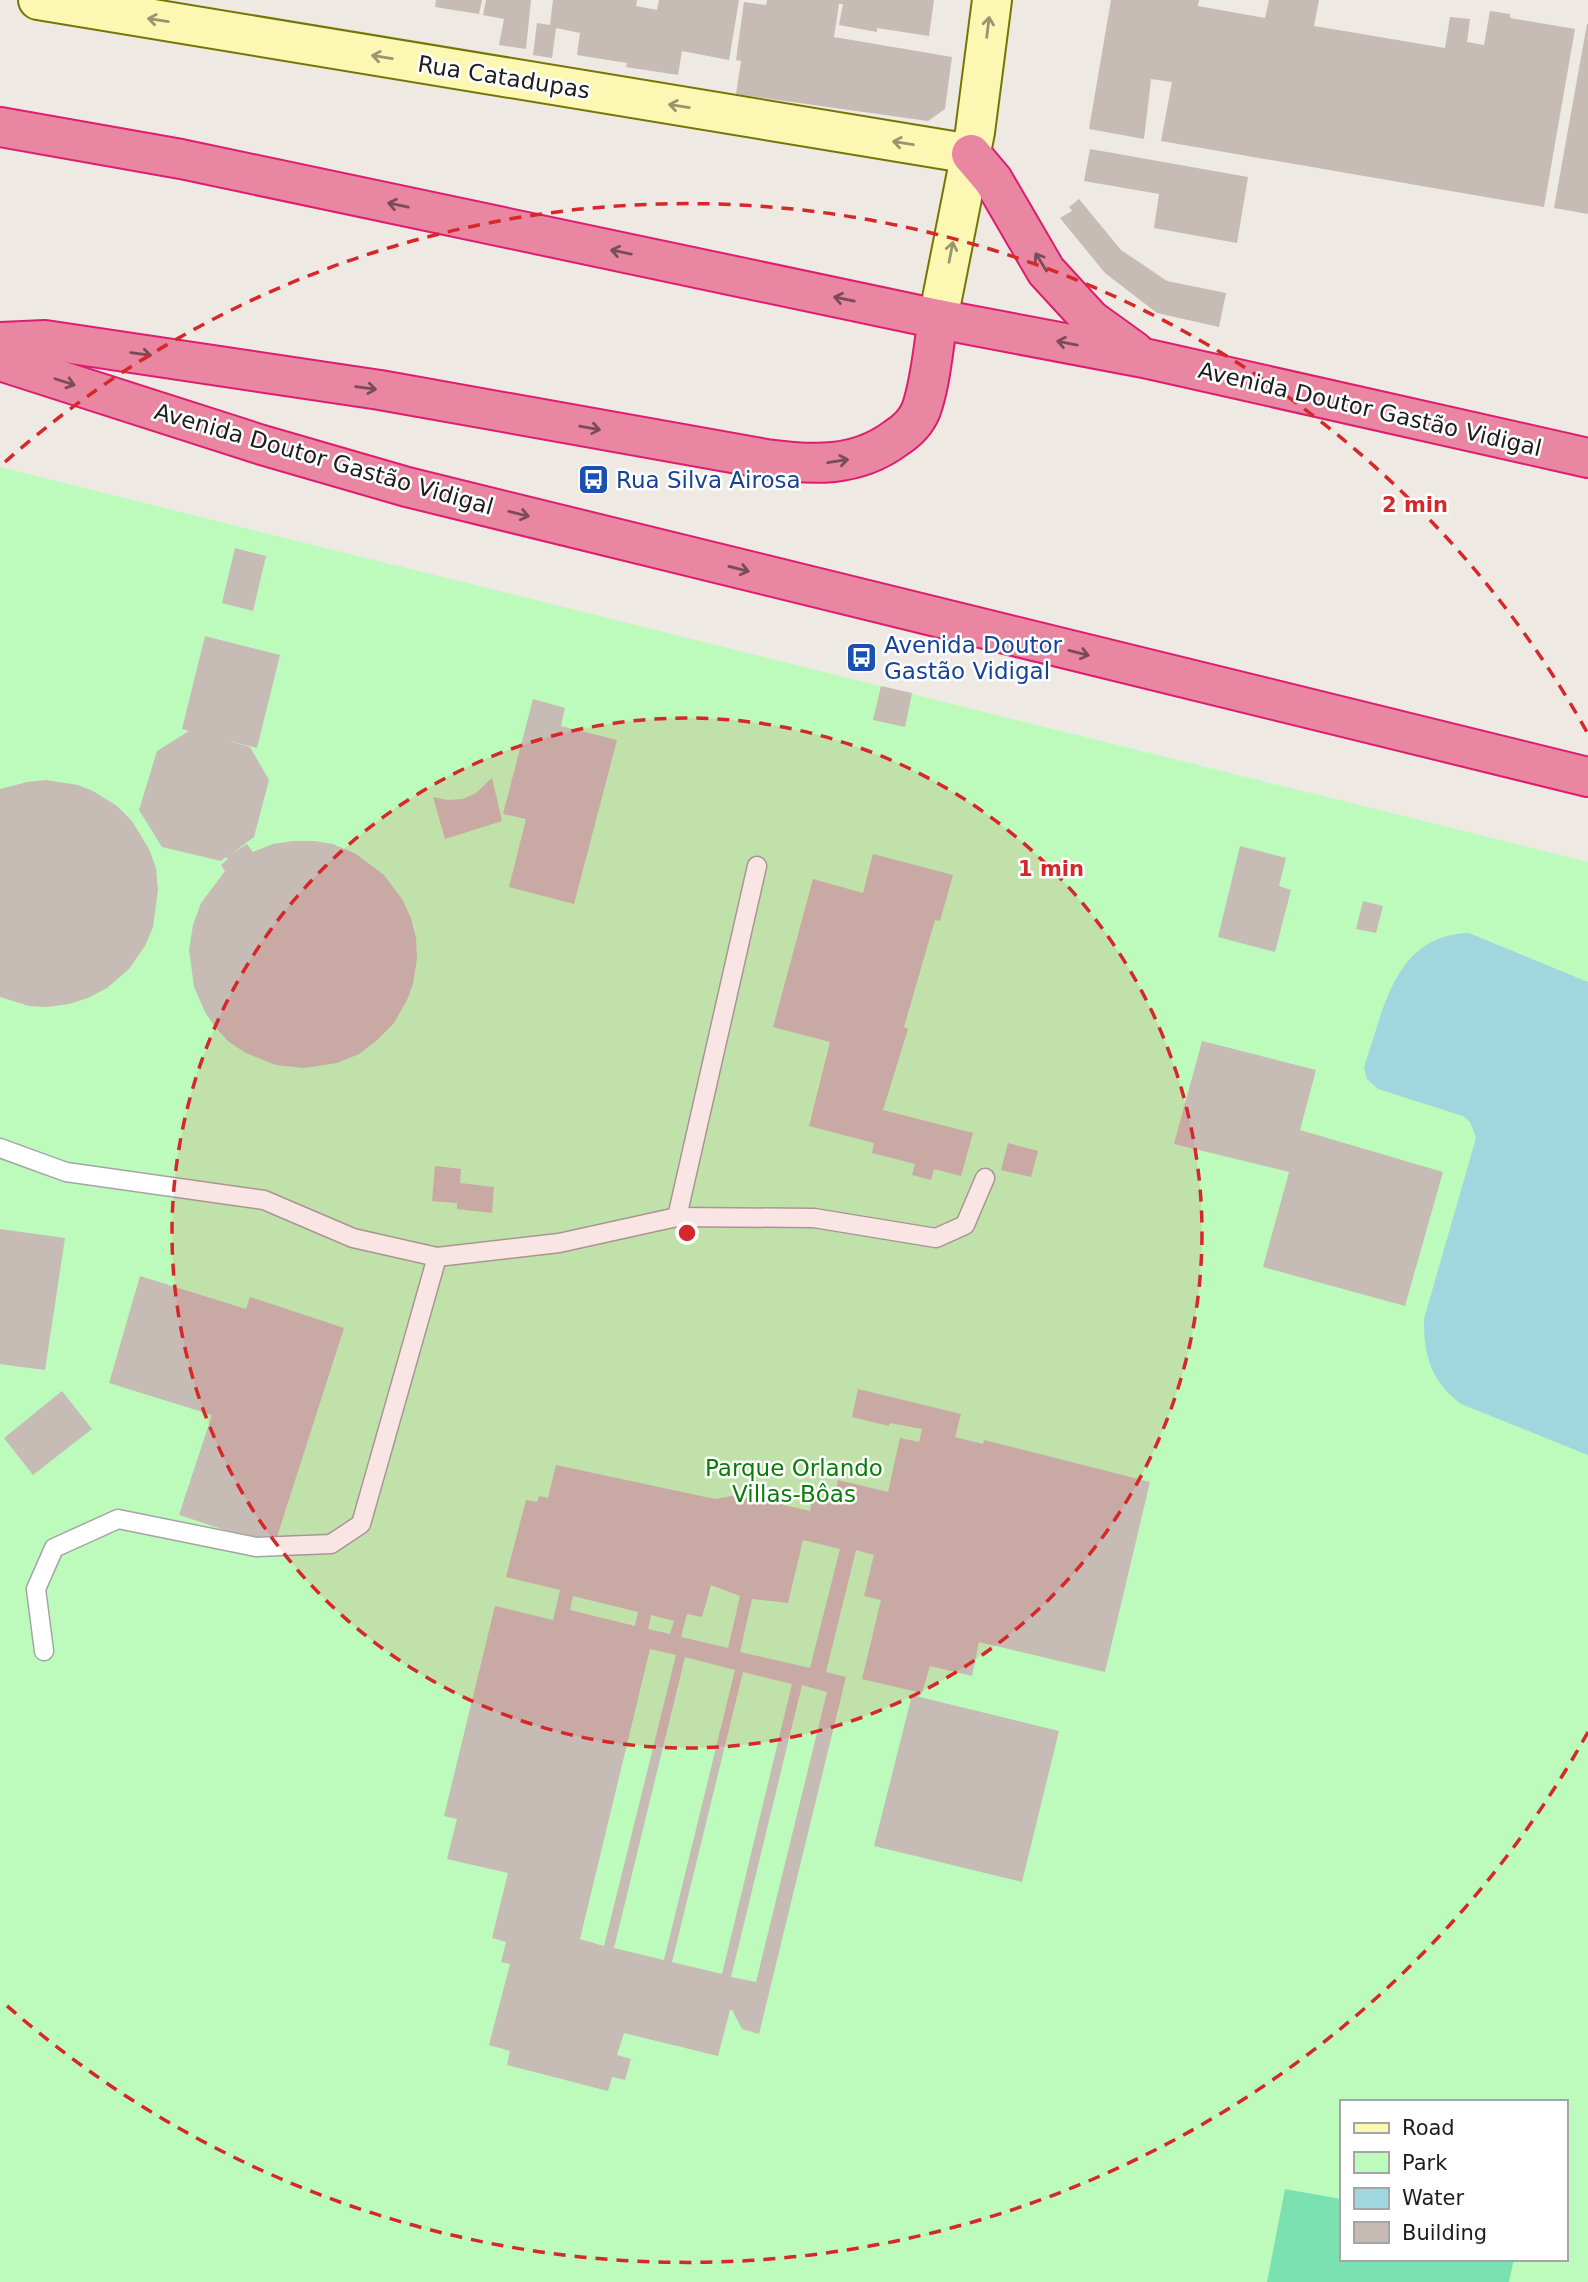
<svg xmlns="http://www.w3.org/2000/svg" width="1588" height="2282" viewBox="0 0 1588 2282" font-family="'DejaVu Sans',sans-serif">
	<rect width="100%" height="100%" fill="#eee9e2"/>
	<path fill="#bdfbbc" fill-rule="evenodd" d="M0,467L1588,862V2282H0ZM1341,2102H1565V2259H1341Z"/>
	<path fill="#7ce1b0" d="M1285,2189L1341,2199V2259H1514L1509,2282H1267Z"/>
	<path fill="#a0d6de" d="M1469,933L1588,982V1455L1461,1404C1430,1380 1424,1356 1424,1319L1476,1138L1470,1122L1463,1116L1378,1089L1367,1079L1364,1067C1384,1010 1394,935 1469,933Z"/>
	<g fill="#c6bbb5" fill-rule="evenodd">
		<path d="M436,0H482L479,14L435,7Z"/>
		<path d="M486,0H531L526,49L499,45L504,19L483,15Z"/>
		<path d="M553,0H637L636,6L657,10L659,0H739L729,60L682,51L678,75L626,67L627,63L577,55L580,33L556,28L552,58L533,55L537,23L550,25Z"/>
		<path d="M767,0H934L929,36L877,28V32L839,25L843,4H839L834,37L952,57L945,109L928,121L736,94L741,61L736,60L744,2L766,5Z"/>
		<path d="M1111,0H1199L1198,6L1265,18L1269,0H1319L1314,26L1445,48L1450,17L1470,19L1467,42L1484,45L1490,11L1510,14V18L1575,29L1544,207L1161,141L1172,82L1151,79L1144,139L1089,129Z"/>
		<path d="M1587,24H1588V214L1554,208Z"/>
		<path d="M1090,149L1248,177L1237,243L1154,228L1159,194L1084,181Z"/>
		<path d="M1079,199L1121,250L1167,281L1226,293L1219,327L1157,313L1105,273L1060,218L1072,211L1069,207Z"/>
		<path d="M235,548L266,556L253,611L222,603Z"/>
		<path d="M205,636L280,655L257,748L222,739L250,747L269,780L254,837L230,855L247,844L253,852L273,844L293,841H314L333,844L356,854L384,875L402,899L411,918L416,938L417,958L413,984L407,1000L394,1023L375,1042L359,1054L337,1063L304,1068L276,1065L246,1053L229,1042L216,1028L206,1014L194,987L189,950L193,925L201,903L225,871L221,865L228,859L226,857L221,861L162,847L139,810L157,751L189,731L182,729Z"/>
		<path d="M881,686L912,693L905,727L873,720Z"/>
		<path d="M533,699L565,708L561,726L617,740L574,904L509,887L526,819L503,814Z"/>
		<path d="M492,778L502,821L445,839L433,797L447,800L463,799L476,793Z"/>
		<path d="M46,780L78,785L93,791L117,806L132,821L149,849L156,868L158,890L153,927L145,946L129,969L107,988L88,998L69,1004L47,1007L29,1006L0,997V789L27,782Z"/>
		<path d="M1240,846L1286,858L1279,886L1291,890L1275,952L1218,937Z"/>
		<path d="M873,854L953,875L940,921L935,920L904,1027L908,1029L883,1110L973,1133L961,1176L934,1169L931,1180L912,1175L915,1164L872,1153L874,1143L809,1126L830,1042L773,1027L813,879L863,893Z"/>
		<path d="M1363,901L1383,906L1376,933L1356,929Z"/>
		<path d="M1202,1041L1316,1070L1300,1130L1443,1172L1405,1306L1263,1267L1289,1172L1174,1144Z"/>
		<path d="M1008,1143L1038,1151L1031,1177L1001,1170Z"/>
		<path d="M435,1166L461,1169L460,1183L494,1187L492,1213L457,1209V1203L432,1201Z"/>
		<path d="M0,1229L65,1238L45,1370L0,1364Z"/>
		<path d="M140,1276L246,1309L250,1297L344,1328L274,1546L179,1515L212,1415L109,1383Z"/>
		<path d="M858,1389L961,1414L955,1437L983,1444L984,1440L1150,1482L1105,1672L979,1642L972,1676L930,1666L922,1693L862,1679L881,1600L864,1596L874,1555L856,1550L826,1672L846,1677L759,2034L742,2029L732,2010H730L718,2056L624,2033L617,2055L631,2059L625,2080L612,2077L608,2091L507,2065L510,2051L489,2045L510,1964L501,1962L506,1942L492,1938L508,1873L447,1859L457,1819L444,1816L495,1606L553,1620L560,1590L506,1577L526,1500L537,1502L539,1496L548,1498L556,1465L715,1499L732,1496L767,1501L810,1511L813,1494L833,1499L838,1480L888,1492L900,1438L919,1442L922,1429L890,1423L889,1426L852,1417ZM803,1540L840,1549L810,1668L740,1652L752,1599L788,1603ZM711,1585L740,1596L728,1648L681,1637L687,1614L702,1617ZM573,1596L638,1612L635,1626L570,1610ZM651,1615L674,1621L670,1634L648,1629ZM650,1649L676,1655L604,1946L580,1939ZM685,1657L735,1670L664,1960L614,1948ZM743,1672L792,1684L722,1974L672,1962ZM802,1685L827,1692L756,1982L731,1977Z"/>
		<path d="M62,1391L92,1429L33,1475L4,1438Z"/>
		<path d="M912,1695L1059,1731L1022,1882L874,1846Z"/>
	</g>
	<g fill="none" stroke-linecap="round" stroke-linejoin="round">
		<defs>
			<g id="lane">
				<path d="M0,1148L66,1172L264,1200L353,1238L437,1257L559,1243L677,1217L814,1218L936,1238L965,1225L985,1178"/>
				<path d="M677,1217L757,866"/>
				<path d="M44,1651L36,1589L54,1548L118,1519L256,1547L331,1544L361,1524L437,1257"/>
			</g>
			<g id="secondary">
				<path d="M38,0L971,154"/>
				<path d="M938,319L975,132L992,0"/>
			</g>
			<g id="highway">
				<path d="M0,127L181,159L938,319L1144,358L1588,458"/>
				<path d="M971,154L993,180L1046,271L1091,320L1134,351"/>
				<path d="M0,342L45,340L380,390L766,459C812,465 856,468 896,438C907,431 916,422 921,410C931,382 933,348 938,319"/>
				<path d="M0,361L262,445L407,487L1588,777"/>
			</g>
		</defs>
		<use href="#lane" stroke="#a4a4a4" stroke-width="21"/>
		<use href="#secondary" stroke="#757601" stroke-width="42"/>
		<use href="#highway" stroke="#de1d72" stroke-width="42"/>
		<use href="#lane" stroke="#fff" stroke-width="18"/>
		<use href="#secondary" stroke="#fcf8b3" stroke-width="38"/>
		<use href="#highway" stroke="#e986a2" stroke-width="38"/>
	</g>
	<defs><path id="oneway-shaft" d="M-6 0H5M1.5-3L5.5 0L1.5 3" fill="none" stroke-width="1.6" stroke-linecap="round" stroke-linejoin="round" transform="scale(1.75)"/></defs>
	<g stroke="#989570">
		<use href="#oneway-shaft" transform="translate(158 20) rotate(-171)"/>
		<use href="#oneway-shaft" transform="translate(988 27) rotate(-83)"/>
		<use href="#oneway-shaft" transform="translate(382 57) rotate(-171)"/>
		<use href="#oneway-shaft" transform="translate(679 106) rotate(-171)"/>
		<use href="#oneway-shaft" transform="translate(903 143) rotate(-171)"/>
		<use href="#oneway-shaft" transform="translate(951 252) rotate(-79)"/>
	</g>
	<g stroke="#794c59">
		<use href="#oneway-shaft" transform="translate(398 205) rotate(-168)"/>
		<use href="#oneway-shaft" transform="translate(621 252) rotate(-168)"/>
		<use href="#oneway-shaft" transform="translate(1041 262) rotate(-122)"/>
		<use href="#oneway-shaft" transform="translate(844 299) rotate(-168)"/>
		<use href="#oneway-shaft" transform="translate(1067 343) rotate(-169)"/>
		<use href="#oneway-shaft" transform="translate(141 354) rotate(8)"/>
		<use href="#oneway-shaft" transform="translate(65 382) rotate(18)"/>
		<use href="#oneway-shaft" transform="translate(366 388) rotate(8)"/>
		<use href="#oneway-shaft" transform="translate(590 428) rotate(10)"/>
		<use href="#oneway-shaft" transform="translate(838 461) rotate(-9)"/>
		<use href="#oneway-shaft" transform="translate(519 514) rotate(14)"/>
		<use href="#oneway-shaft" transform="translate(739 569) rotate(14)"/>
		<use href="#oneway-shaft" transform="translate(1079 653) rotate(14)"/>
	</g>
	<circle cx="687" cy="1233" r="515" fill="#d62828" fill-opacity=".12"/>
	<g fill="none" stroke="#d62828" stroke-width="3.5" stroke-dasharray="12 9">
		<circle cx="687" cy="1233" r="515"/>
		<path d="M1588 1732A1030 1030 0 0 1 5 2004M5 462A1030 1030 0 0 1 1588 734"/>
	</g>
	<defs>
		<symbol id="bus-square" viewBox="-11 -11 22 22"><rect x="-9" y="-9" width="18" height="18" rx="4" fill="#1a4fb4" stroke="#fff"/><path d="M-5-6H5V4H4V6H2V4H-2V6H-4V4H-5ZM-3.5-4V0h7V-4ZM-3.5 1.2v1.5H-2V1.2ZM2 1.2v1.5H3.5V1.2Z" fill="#fff"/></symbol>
	</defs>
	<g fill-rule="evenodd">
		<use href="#bus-square" x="576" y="462" width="35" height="35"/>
		<use href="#bus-square" x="844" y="640" width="35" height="35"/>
	</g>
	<g text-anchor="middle" stroke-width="5" stroke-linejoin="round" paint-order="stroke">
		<g font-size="23" fill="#1d1d1d" stroke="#fff">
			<text transform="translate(504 77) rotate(9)" y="8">Rua Catadupas</text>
			<text transform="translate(1370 409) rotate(13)" y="8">Avenida Doutor Gastão Vidigal</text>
			<text transform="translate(324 459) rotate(16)" y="8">Avenida Doutor Gastão Vidigal</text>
		</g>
		<g font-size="23" fill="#164399" stroke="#fff" text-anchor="start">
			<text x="616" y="488">Rua Silva Airosa</text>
			<text x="884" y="653">Avenida Doutor<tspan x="884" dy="26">Gastão Vidigal</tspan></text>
		</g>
		<g font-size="23" fill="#097e07" stroke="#fff">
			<text x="794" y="1476">Parque Orlando<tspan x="794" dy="26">Villas-Bôas</tspan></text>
		</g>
	</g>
	<circle cx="687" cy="1233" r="10" fill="#d62828" stroke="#fff" stroke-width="3.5"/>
	<g font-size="21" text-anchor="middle" font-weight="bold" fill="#d62828" stroke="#fff" stroke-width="5" stroke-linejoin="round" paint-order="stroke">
		<text x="1415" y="512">2 min</text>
		<text x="1051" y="876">1 min</text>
	</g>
	<rect x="1340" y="2100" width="228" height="161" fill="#ffffff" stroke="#a5a5a5" stroke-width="2"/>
	<rect x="1354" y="2123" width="35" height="10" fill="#fcf8b3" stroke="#a5a5a5" stroke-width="2"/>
	<text x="1402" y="2135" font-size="21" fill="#1d1d1d">Road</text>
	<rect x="1354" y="2152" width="35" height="21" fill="#bdfbbc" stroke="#a5a5a5" stroke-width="2"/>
	<text x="1402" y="2170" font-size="21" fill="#1d1d1d">Park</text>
	<rect x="1354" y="2188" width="35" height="21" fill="#a0d6de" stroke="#a5a5a5" stroke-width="2"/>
	<text x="1402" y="2205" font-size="21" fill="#1d1d1d">Water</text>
	<rect x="1354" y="2222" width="35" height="21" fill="#c6bbb5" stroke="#a5a5a5" stroke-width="2"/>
	<text x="1402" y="2240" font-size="21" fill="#1d1d1d">Building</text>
</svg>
